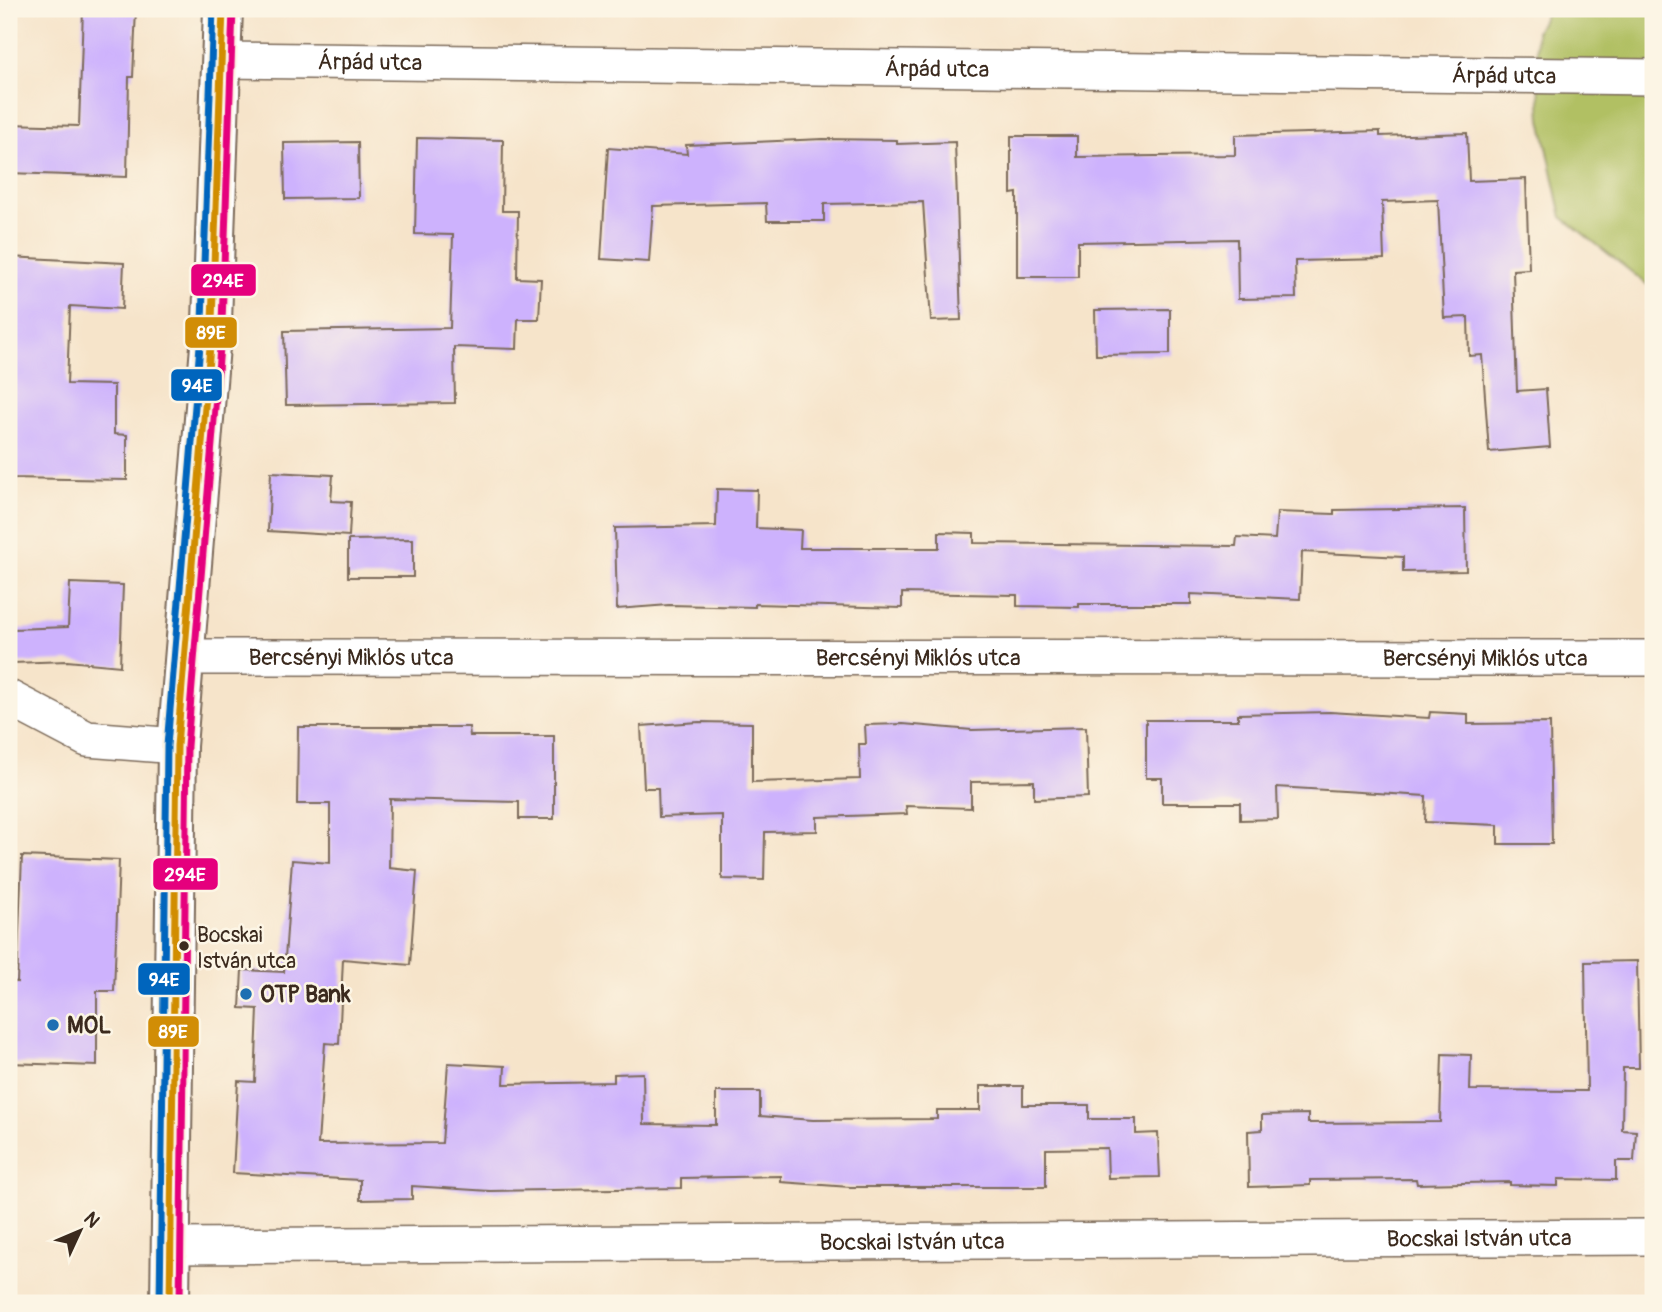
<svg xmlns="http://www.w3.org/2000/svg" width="1662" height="1312" viewBox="0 0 1662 1312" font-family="Pangolin,sans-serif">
	<rect width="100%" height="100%" fill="#fcf5e5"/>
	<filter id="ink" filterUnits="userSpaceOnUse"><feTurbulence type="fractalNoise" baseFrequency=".0143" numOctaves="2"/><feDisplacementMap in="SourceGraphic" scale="14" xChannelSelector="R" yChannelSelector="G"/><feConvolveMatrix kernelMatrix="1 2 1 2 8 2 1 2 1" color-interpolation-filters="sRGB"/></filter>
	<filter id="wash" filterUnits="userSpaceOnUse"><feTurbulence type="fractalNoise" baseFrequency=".00686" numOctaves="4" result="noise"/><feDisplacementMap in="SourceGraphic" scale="28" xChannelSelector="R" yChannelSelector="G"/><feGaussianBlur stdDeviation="1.57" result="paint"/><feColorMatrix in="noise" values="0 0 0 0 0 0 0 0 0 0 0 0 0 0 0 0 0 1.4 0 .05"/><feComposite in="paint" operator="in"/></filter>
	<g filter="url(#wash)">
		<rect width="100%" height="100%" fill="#f6e4ca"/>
		<path fill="#b1c063" stroke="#767540" stroke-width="2" d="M1548,9H1653V289L1562,217L1541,119L1536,32Z"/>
		<g id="blocks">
			<g fill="#cdb2fd">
				<path d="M83,9H136L133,77H129L127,177L9,173V124L79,126Z"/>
				<path d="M1380,131V136L1467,133L1469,181L1526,179L1529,269L1513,270L1517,391L1546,389L1550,447L1489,452L1482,355L1469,356L1468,317L1444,318L1438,200L1382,202L1384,259L1295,261L1296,298L1238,299L1237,239L1078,242V277H1017V193L1011,194V136H1077V157L1235,155V135Z"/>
				<path d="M417,138L503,140L502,211H518L517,278L541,279L539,319H518L517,349L454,347L455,403L286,405L284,331L450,328L453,235L415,234Z"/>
				<path d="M823,139L897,140V144L955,142L961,320L931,321L923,202L824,204V221H767L766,203L653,206L649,262L601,259L608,148L687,154L686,145Z"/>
				<path d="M358,142L359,198L285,199L284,143Z"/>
				<path d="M9,257L124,263L122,309L70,306L67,384L114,385V434L127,435V480L9,478Z"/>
				<path d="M1170,309V354L1096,355L1095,310Z"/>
				<path d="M271,472L333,475L331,501L351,502L349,536L268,531Z"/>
				<path d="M717,489L757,490L756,528L801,530L800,548H939V532L974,533V543L1236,546L1237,537L1275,539L1277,512L1334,514V510L1465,508L1466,571L1403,572V557L1302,552L1300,599L1191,594V604H1079V607L1017,606V595L902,593V608L755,604V607L669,605L617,609L615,528L716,526Z"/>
				<path d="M413,539V577H348V540Z"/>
				<path d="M70,583L123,585L120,666L67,661L13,663V629L68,627Z"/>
				<path d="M1330,712L1429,718L1430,712L1468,714V724L1550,723L1552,844H1498V825L1425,822L1426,796L1277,787L1278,819L1240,820V803H1162V778H1146V720H1238V714Z"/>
				<path d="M699,722L752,723V782L860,779L859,744H866L865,725L903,724L972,730L1086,727L1088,797L1034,799V781L971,782V808L906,806L907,814L817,817V831L765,832L764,880L722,879V815L659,817L658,788H644L641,726Z"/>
				<path d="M298,727H469L470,736H554V819H519V802L390,799L389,868L417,871L410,965L343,959L339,1044L325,1043L318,1144L442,1143L448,1063L505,1066L504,1084L614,1082V1074L643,1073L644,1124L716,1125V1092H760V1116L813,1120L937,1119V1110H980V1086H1023V1105H1089V1119H1136V1134L1158,1133L1160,1177L1108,1178L1107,1148L1046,1149V1187H850L781,1182V1176L681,1178V1188L490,1191L412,1186V1199L360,1200V1180L233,1173L238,1081L255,1082L258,1009L240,1008L242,970L284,972L292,860L330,863V804H297Z"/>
				<path d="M22,856L119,860L114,991H97V1066L9,1063V981L17,982Z"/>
				<path d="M1637,961L1639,1068H1623L1622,1130L1636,1131L1634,1161H1616V1180L1558,1179V1186L1510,1185V1182L1417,1184L1416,1179L1310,1180V1185L1249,1187L1248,1131L1262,1130V1115L1308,1114V1123L1440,1122L1442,1054L1471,1055L1470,1090L1587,1091L1585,962Z"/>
			</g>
		</g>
	</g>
	<g filter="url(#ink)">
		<use href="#blocks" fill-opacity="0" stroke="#7c6b5a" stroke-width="2"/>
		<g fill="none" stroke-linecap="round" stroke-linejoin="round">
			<defs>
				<g id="minor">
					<path id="s1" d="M221,60L1653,77"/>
					<path id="s2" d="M185,657L1653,658"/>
					<path d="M9,698L87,739L177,746"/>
					<path id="s3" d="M170,1246L1653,1237"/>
				</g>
				<path id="secondary" d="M170,1303L177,746L212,322L223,9"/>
			</defs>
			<use href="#minor" stroke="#7c6b5a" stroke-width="38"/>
			<use href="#secondary" stroke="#7c6b5a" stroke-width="42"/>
			<use href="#minor" stroke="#fff" stroke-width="35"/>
			<use href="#secondary" stroke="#fff" stroke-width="38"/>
			<defs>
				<path id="bus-1" d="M170,1303L177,746L212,322L223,9"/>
				<path id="bus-2" d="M180,1303L187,746L222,323L233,9"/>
				<path id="bus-3" d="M160,1303L167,746L202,321L213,9"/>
			</defs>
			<use href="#bus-1" stroke="#fcf5e5" stroke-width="12"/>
			<use href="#bus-2" stroke="#fcf5e5" stroke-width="12"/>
			<use href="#bus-3" stroke="#fcf5e5" stroke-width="12"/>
			<use href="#bus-1" stroke="#d18d06" stroke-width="7"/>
			<use href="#bus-2" stroke="#e5007d" stroke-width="7"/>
			<use href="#bus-3" stroke="#0065bd" stroke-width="7"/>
		</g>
	</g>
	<circle fill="#3b2a1e" stroke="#fcf5e5" stroke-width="2.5" cx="184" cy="946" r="6"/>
	<g fill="#1f6fb2" stroke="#fcf5e5" stroke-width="2.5">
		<circle cx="246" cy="994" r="7"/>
		<circle cx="53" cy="1025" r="7"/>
	</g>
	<g text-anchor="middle" stroke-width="5" stroke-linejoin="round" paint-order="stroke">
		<g font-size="21" fill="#3b2a1e" stroke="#fcf5e5" text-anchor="start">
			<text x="197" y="942">Bocskai<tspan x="197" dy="26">István utca</tspan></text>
		</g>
		<g font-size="23" fill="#3b2a1e" stroke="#fcf5e5">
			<text dy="8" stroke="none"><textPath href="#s1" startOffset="149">Árpád utca</textPath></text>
			<text dy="8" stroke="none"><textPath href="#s1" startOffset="716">Árpád utca</textPath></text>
			<text dy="8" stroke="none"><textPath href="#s1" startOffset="1283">Árpád utca</textPath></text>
			<text dy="8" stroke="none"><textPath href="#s2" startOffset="166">Bercsényi Miklós utca</textPath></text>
			<text dy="8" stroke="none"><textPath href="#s2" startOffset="733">Bercsényi Miklós utca</textPath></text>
			<text dy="8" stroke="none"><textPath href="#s2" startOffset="1300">Bercsényi Miklós utca</textPath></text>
			<text dy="8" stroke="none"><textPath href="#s3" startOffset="1309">Bocskai István utca</textPath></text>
			<text dy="8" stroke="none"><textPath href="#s3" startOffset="742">Bocskai István utca</textPath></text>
		</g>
		<g font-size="23" font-weight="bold" fill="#3b2a1e" stroke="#fcf5e5" text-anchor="start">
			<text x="260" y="1002">OTP Bank</text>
			<text x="67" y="1033">MOL</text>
		</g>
	</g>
	<g stroke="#fcf5e5" stroke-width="2.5">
		<rect x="190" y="263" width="67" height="34" rx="7" fill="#e5007d"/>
		<rect x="184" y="316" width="54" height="33" rx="7" fill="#d18d06"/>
		<rect x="170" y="368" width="53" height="34" rx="7" fill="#0065bd"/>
		<rect x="152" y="857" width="67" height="34" rx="7" fill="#e5007d"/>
		<rect x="137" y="962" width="54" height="34" rx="7" fill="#0065bd"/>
		<rect x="147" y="1015" width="53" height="33" rx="7" fill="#d18d06"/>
	</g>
	<g font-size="19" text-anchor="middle" font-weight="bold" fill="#fff">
		<text x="223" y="287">294E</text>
		<text x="211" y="339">89E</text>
		<text x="197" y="392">94E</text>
		<text x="185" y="881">294E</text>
		<text x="164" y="986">94E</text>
		<text x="173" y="1038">89E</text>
	</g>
	<rect width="1662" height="1312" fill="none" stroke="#fcf5e5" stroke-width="35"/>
	<g transform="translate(80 1231) rotate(46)" stroke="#fcf5e5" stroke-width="5" paint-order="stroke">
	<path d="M0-5L12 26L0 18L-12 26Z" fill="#3b2a1e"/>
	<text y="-10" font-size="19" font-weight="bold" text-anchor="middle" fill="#3b2a1e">N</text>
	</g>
</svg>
